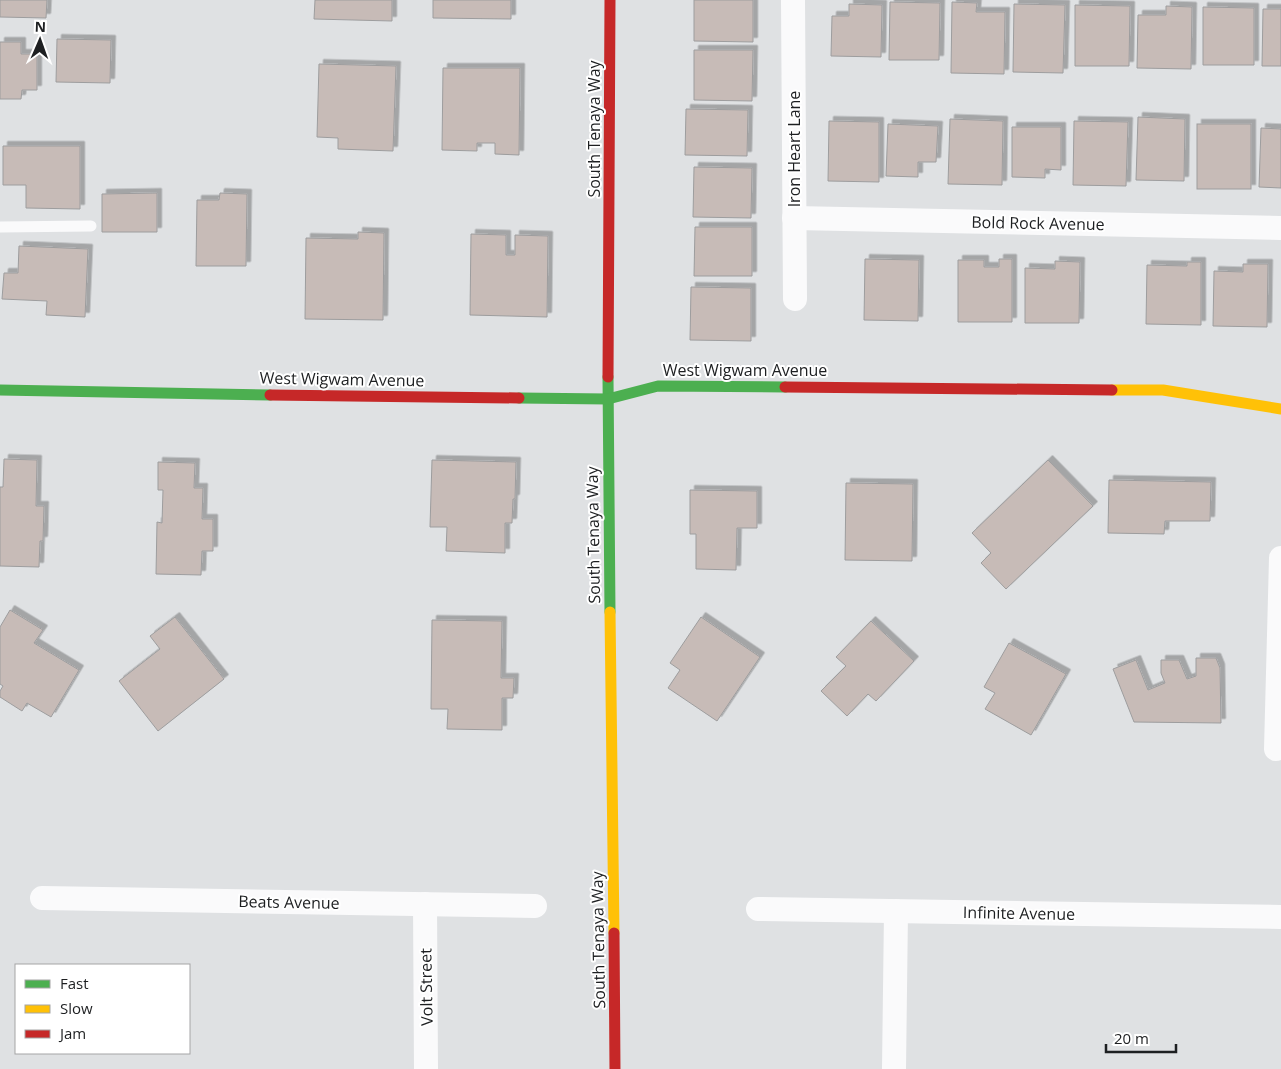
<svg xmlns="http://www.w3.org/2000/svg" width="1281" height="1069" viewBox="0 0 1281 1069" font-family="'Open Sans',sans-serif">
	<defs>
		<filter id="shadow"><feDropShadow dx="4.5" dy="-4.5" stdDeviation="0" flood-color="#0004"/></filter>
	</defs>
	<rect width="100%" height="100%" fill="#dfe1e3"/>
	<g fill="#c7bbb7" stroke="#9d9d9e" filter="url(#shadow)">
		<path d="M0,0H47L46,18L0,17Z"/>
		<path d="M315,0H392V21L314,19Z"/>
		<path d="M433,0H511V19L433,18Z"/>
		<path d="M694,0H753V42L694,41Z"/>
		<path d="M890,2L940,3L939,60H889Z"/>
		<path d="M952,2L977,3L976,12H1005L1004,74L951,73Z"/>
		<path d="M849,4L882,5L881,57L831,56L832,16H849Z"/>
		<path d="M1014,4L1065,5L1063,73L1013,72Z"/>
		<path d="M1075,5L1130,6L1129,66H1075Z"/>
		<path d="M1166,6L1192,7L1191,69L1137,68L1138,15H1166Z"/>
		<path d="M1203,7L1254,8V65H1203Z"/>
		<path d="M1263,9H1281V66H1262Z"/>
		<path d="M57,39L111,40L110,83L56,82Z"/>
		<path d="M0,42H21V54H37V90H22L21,99H0Z"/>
		<path d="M694,50H753L752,101L694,100Z"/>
		<path d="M319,64L396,66L393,151L338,149V138L317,137Z"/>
		<path d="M443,68H520L519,155L495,154V143H477V151L442,150Z"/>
		<path d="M686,109L748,110L747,156L685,155Z"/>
		<path d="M1138,117L1185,119L1184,181L1136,180Z"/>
		<path d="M950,119L1003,121L1002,185L948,184Z"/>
		<path d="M829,121L879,122V182L828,181Z"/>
		<path d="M1074,121L1128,122L1126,186L1073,185Z"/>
		<path d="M888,124L938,126L936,162H918V177L886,176Z"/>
		<rect x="1197" y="124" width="54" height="65"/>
		<path d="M1012,127H1061V170L1045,169V178L1012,177Z"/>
		<path d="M1261,128L1281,129V188L1259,187Z"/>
		<path d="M3,146H80V209L26,208V185H3Z"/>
		<path d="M694,167L752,168L751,218L693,217Z"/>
		<path d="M157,193V232H102V194Z"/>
		<path d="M220,193L247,194L246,266H196L197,200H219Z"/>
		<path d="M695,227H752V276H694Z"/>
		<path d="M358,232L384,233L383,320L305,319L306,238L358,239Z"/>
		<path d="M471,234L506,235V255H515V235L548,236L547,317L470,315Z"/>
		<path d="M19,246L88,249L85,317L46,315L47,301L2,299L4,273H18Z"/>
		<path d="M865,259L919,260L918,321L864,320Z"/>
		<path d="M999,259H1012V322H958V260H984V267H999Z"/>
		<path d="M1055,261L1080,262L1079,323H1025V268L1055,269Z"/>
		<path d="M1187,262H1201V325L1146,324L1147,265L1187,266Z"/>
		<path d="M1243,264H1268L1267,327L1213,326L1214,271L1243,272Z"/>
		<path d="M691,287L751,288V341L690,340Z"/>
		<path d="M4,459L37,460L36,506H44L43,541H40L39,567L0,566V487H3Z"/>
		<path d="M432,460L516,462L515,499H513L512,523H505V553L446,551L447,527H430Z"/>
		<path d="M1048,460L1093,506L1006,589L981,563L991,553L972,533Z"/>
		<path d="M158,462L195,463L194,488H203L202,519H213V551H202L201,575L156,574L157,522L162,523L163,490H158Z"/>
		<path d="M1109,480L1211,482L1210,521H1165L1164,534L1108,533Z"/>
		<path d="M846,483L913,484L912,561L845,560Z"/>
		<path d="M690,490L757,491V528H737L736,570L696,569V534H690Z"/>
		<path d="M10,610L43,630L34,643L79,670L51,717L27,703L22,711L0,697V691L3,686L0,684V627Z"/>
		<path d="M175,617L224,679L158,731L119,681L160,649L150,636Z"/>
		<path d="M701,617L760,657L717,721L668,688L680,670L670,663Z"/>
		<path d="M432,620L502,621L501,678H514L513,698H502V730L447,729L448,709H431Z"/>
		<path d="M871,621L914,661L876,701L868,694L847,716L821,691L846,666L836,657Z"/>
		<path d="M1009,643L1066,674L1031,735L985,709L995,693L984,687Z"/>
		<path d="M1196,658H1216L1220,668L1221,723L1134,722L1113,669L1136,660L1148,690L1165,683L1161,673V660H1179L1187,679L1196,676Z"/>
	</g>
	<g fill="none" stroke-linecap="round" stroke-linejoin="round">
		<path stroke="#fafafb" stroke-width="11" d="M0,227L91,226"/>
		<g stroke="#fafafb" stroke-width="24">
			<path d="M793,0L795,299"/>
			<path d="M794,218L1281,228"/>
			<path d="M1276,749L1281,558"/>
			<path d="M42,898L535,906"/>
			<path d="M425,904L426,1069"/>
			<path d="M758,909L1281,917"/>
			<path d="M894,1069L896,911"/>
		</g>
		<g stroke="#4caf50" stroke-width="11">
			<path d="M608,377L610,612"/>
			<path d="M0,390L270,395"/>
			<path d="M519,398L608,399L658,386L785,387"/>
		</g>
		<g stroke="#ffc107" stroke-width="11">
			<path d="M1112,390H1163L1281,409"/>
			<path d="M610,612L614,933"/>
		</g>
		<g stroke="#c62828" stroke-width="11">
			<path d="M608,377L610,0"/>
			<path d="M785,387L1112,390"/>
			<path d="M270,395L519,398"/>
			<path d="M614,933L615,1069"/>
		</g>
	</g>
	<g text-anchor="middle" stroke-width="4" stroke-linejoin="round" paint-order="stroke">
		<g font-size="16" fill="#1d1f21" stroke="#fff">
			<text transform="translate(594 129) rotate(-90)" y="6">South Tenaya Way</text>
			<text transform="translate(794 149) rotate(-90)" y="6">Iron Heart Lane</text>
			<text transform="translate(1038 223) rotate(1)" y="6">Bold Rock Avenue</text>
			<text x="745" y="376">West Wigwam Avenue</text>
			<text transform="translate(342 379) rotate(1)" y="6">West Wigwam Avenue</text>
			<text transform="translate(593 535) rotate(-91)" y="6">South Tenaya Way</text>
			<text transform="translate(289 902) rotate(1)" y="6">Beats Avenue</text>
			<text transform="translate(1019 913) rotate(1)" y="6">Infinite Avenue</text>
			<text transform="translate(598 940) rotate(-91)" y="6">South Tenaya Way</text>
			<text transform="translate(426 987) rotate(-91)" y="6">Volt Street</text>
		</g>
	</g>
	<rect x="15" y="964" width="175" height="90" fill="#ffffff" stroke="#a5a5a6"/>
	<rect x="25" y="980" width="25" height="8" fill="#4caf50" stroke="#a5a5a6"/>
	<text x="60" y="989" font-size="15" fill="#1d1f21">Fast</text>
	<rect x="25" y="1005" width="25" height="8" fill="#ffc107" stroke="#a5a5a6"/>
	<text x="60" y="1014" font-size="15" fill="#1d1f21">Slow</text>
	<rect x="25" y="1030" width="25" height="8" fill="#c62828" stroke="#a5a5a6"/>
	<text x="60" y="1039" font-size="15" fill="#1d1f21">Jam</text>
	<g transform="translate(40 40) rotate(2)" stroke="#ffffff" stroke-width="4" paint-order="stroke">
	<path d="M0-4L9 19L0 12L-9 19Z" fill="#1d1f21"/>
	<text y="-8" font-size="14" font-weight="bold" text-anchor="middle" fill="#1d1f21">N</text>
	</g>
	<path d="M1106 1044v8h70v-8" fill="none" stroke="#1d1f21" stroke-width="2.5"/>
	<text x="1114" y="1044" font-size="15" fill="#1d1f21" stroke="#ffffff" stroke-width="4" paint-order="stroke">20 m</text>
</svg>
